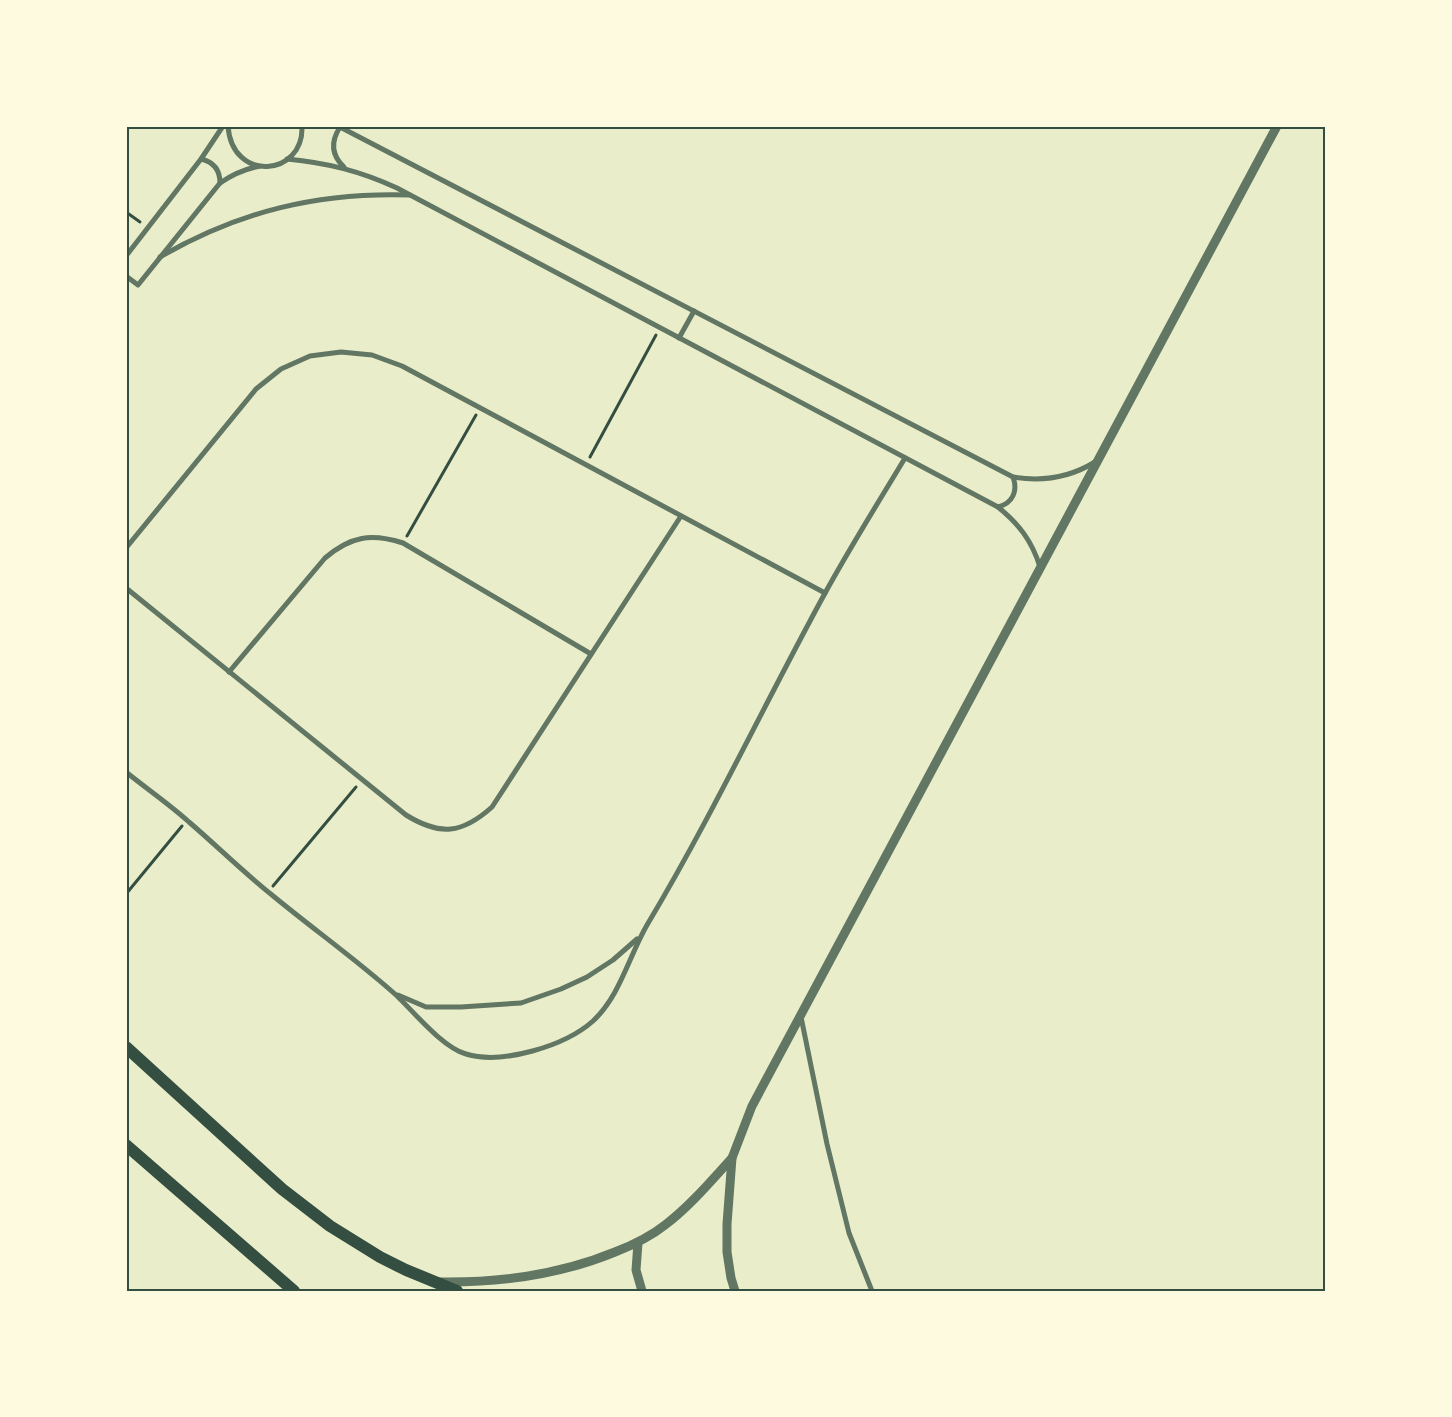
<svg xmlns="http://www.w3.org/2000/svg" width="1452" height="1417" viewBox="0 0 1452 1417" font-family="Manrope,sans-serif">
	<rect width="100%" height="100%" fill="#e9edc9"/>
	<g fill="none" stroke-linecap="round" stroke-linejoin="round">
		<g stroke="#344e41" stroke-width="3">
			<path d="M126,212L140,222"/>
			<path d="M590,457L656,335"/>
			<path d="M407,536L476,415"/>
			<path d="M273,886L356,787"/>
			<path d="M126,894L182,826"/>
		</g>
		<g stroke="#617663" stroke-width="5">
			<path d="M228,126C232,183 304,177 302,126"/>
			<path d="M338,126L1013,477C1043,482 1069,478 1095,462"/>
			<path d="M340,127C331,141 331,155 344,167"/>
			<path d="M201,159C214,162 220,170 220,183"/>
			<path d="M287,159C328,163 360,171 397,188L998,507C1019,524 1032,541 1040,567"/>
			<path d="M126,256L201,159L223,126"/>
			<path d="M160,257C240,211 318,192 410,195"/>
			<path d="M126,276L138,285L220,183C233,174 244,169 260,166"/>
			<path d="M679,338L694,311"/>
			<path d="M998,507C1013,503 1018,491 1013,477"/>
			<path d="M126,548L256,389L281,369L310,356L341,352L372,355L402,366L825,593"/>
			<path d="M126,588L406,815C440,836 462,834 492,807L681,516"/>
			<path d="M229,672L325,558C351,536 371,533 403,543L591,654"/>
			<path d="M126,772C147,789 169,804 189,822C217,846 243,872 272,895C313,929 357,960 396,995C414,1012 443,1048 466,1054C502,1065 565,1046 593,1021C620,996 629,956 647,925C711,818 764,705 824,595C849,549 878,503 905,458"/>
			<path d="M398,995L426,1007H461L521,1003L561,989L587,977L613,960L637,939"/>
			<path d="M801,1017L827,1144L849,1233L872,1291"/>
		</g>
		<g stroke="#617663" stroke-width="9">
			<path d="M638,1243L636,1270L642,1291"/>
			<path d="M439,1282C500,1283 559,1275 615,1252C633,1245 650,1237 665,1225C690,1206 711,1181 732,1158"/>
			<path d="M735,1291L731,1278L727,1252V1224L732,1158L752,1106L1277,126"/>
		</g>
		<g stroke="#344e41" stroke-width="12">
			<path d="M126,1047L282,1189L330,1226L380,1257L406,1270L457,1291"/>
			<path d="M126,1145L294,1291"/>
		</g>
	</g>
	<rect width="1452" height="1417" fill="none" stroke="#fefae0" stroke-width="255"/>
	<rect x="128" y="128" width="1196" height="1162" fill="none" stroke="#344e41" stroke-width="2"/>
</svg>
